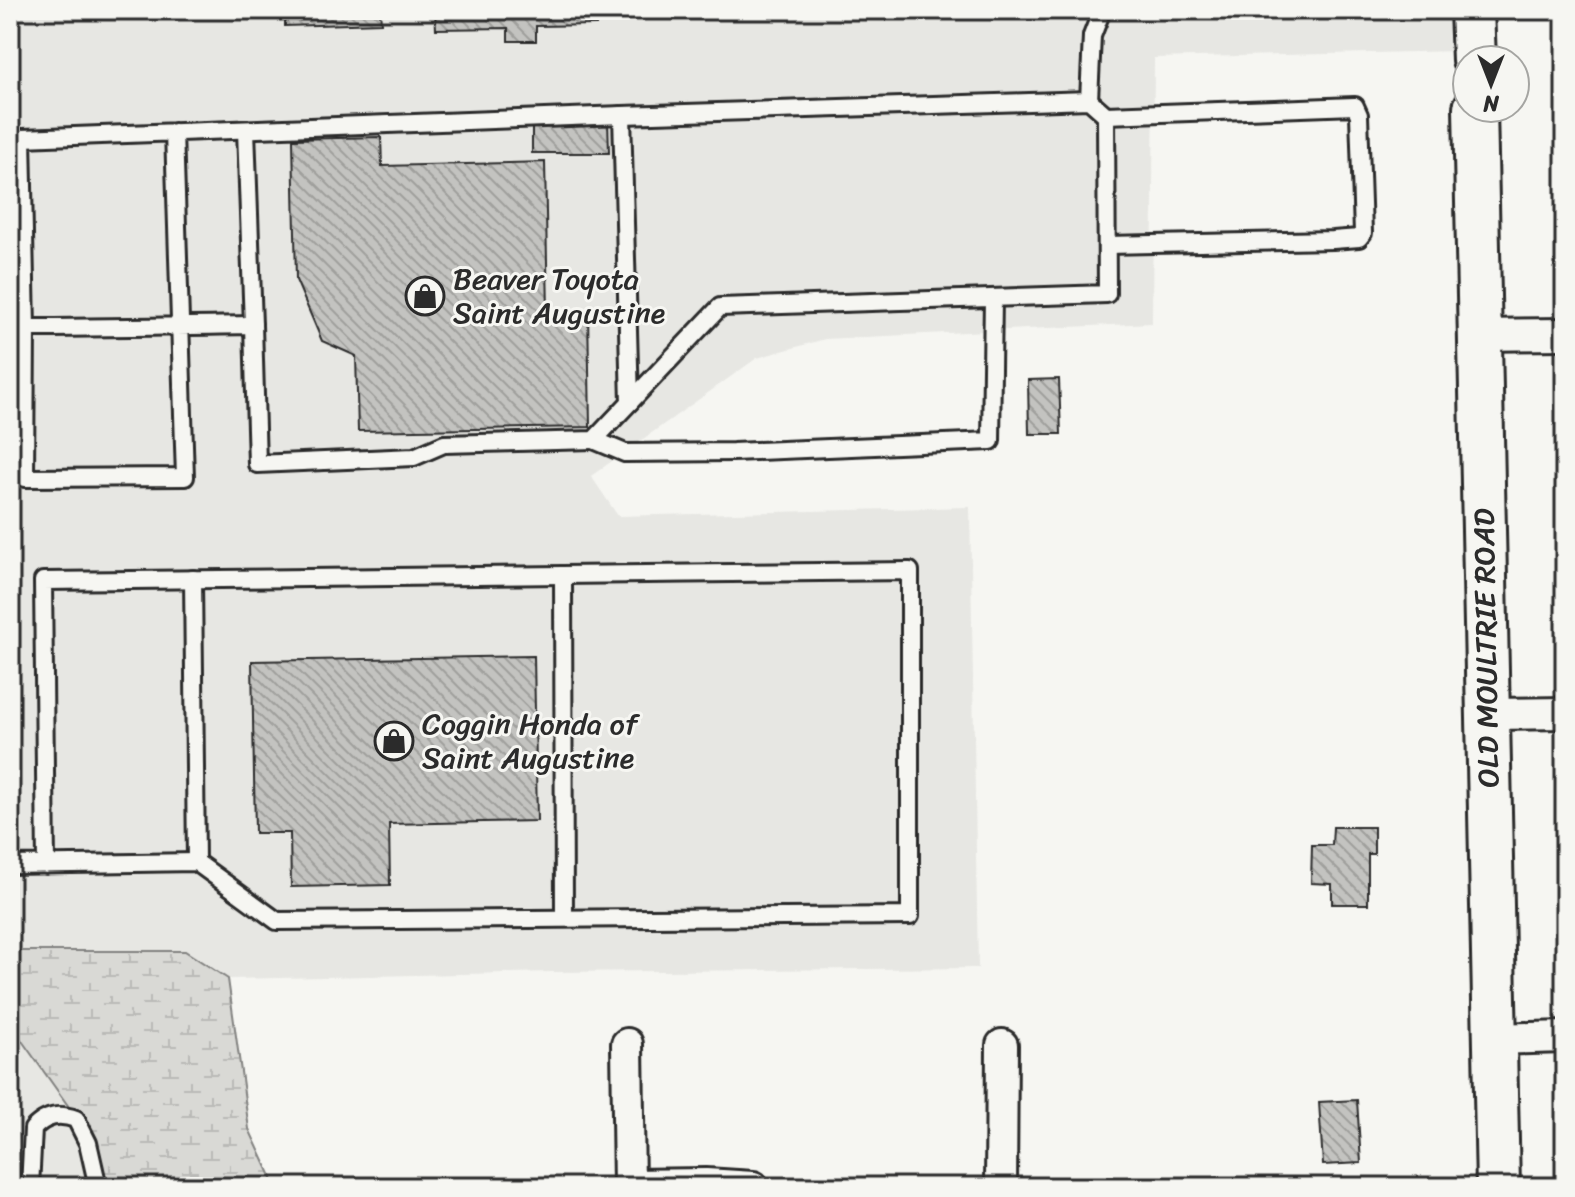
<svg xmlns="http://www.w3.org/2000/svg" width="1575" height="1197" viewBox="0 0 1575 1197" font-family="Sriracha,sans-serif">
	<defs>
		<pattern id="wetland-marsh" width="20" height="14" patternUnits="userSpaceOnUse" patternTransform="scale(2)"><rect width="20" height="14" fill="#d9d9d5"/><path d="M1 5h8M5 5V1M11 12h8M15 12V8" fill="none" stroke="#babab7"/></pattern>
		<pattern id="building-back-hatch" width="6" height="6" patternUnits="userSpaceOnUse" patternTransform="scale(2)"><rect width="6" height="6" fill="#c3c3c0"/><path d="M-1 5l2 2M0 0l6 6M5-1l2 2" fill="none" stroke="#9f9f9c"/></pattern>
	</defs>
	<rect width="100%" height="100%" fill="#f6f6f2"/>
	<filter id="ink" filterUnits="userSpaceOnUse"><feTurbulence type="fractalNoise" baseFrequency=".0125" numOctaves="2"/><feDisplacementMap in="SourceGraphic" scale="16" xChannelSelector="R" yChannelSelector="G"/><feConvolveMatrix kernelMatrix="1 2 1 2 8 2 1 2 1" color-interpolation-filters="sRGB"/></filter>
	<g filter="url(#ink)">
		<g fill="#e7e7e3">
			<path d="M10,10H1459L1460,51L1154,58L1152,323L825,339L757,358L591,476L618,516L970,507L978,968L553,972L228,979L185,951H10Z"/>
			<path d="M10,1024L86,1131L100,1187H10Z"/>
		</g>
		<path fill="url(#wetland-marsh)" stroke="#828280" stroke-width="2" d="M10,951H185L228,979L249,1129L276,1187H100L86,1131L10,1024Z"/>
		<g fill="url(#building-back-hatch)" stroke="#2b2b2b" stroke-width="2">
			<path d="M285,10H380L381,23L285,26Z"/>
			<path d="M435,10H595L596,25L536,26V41H508V28L436,29Z"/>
			<path d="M608,120L609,153H532V121Z"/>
			<path d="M381,137L382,166L545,162L548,312L588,311L590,427L358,431L356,356L322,341L296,280L293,139Z"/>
			<path d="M1059,379L1061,434H1029L1028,380Z"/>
			<path d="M534,656L537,821L389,824L390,885L291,887L290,833H255L252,661Z"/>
			<path d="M1333,827H1374V854H1368V904H1332V884L1311,883L1312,845H1332Z"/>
			<path d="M1357,1100L1361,1163L1323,1165L1319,1102Z"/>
		</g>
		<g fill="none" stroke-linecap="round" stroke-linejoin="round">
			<defs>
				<g id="lane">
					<path d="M1089,100L1092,36L1102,10"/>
					<path d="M622,115L630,402"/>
					<path d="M1106,115L1355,106L1359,115L1363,233L1359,238L1333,240L1107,245"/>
					<path d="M246,130L253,325"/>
					<path d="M10,329L26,328L22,138L622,115L1089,100L1106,115L1107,294L720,307L594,440L444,444L414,457L257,464L253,325C177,326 102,328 26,328L25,478L185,477L174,132"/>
					<path d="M594,440L625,453L733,452L991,441L993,298"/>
					<path d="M563,575L564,918"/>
					<path d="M193,579L196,862"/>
					<path d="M10,865L196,862L277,921L910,916V571L43,581L46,865"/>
					<path d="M30,1187L33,1129C46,1115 59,1113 76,1119L88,1143L98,1187"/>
				</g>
				<g id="street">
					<path d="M1480,335L1565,334"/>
					<path d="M1488,714L1565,713"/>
					<path d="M1495,1039L1565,1037"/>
					<path d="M627,1044L629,1187"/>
					<path d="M629,1185L706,1184L753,1187"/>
					<path d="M1001,1187L1002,1045"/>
				</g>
				<g id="secondary">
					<path d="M1472,10L1474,60"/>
					<path d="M1475,108L1498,1187"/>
				</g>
			</defs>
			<use href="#lane" stroke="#2b2b2b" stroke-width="22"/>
			<use href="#street" stroke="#2b2b2b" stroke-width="36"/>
			<use href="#secondary" stroke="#2b2b2b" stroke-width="48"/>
			<use href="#lane" stroke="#f6f6f2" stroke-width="16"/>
			<use href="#street" stroke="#f6f6f2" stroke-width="30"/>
			<use href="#secondary" stroke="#f6f6f2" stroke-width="42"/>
		</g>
	</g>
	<defs>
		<symbol id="shop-ring" viewBox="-11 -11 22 22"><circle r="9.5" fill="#f6f6f2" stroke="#2b2b2b" stroke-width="1.5"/><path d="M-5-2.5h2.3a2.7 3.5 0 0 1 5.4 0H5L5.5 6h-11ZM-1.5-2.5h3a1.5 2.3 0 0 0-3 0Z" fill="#2b2b2b"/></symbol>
	</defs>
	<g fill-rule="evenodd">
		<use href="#shop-ring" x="403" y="274" width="44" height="44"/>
		<use href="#shop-ring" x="372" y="719" width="44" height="44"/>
	</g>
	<g text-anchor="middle" stroke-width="6" stroke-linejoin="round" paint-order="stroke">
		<g font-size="30" fill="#2b2b2b" stroke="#f6f6f2" text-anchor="start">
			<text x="453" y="289">Beaver Toyota<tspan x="453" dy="34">Saint Augustine</tspan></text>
			<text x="422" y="734">Coggin Honda of<tspan x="422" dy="34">Saint Augustine</tspan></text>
		</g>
		<g font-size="30" fill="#2b2b2b" stroke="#f6f6f2">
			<text transform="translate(1486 648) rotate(-91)" y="10">OLD MOULTRIE ROAD</text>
		</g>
	</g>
	<rect width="1575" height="1197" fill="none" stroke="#f6f6f2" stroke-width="40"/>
	<rect x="20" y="20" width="1535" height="1157" fill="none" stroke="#2b2b2b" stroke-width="3" filter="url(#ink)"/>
	<g transform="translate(1491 84) rotate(180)"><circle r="38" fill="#f6f6f2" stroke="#a5a5a2" stroke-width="2"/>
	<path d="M0-6L14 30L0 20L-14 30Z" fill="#2b2b2b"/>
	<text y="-12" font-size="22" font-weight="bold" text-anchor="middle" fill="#2b2b2b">N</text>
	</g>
</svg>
